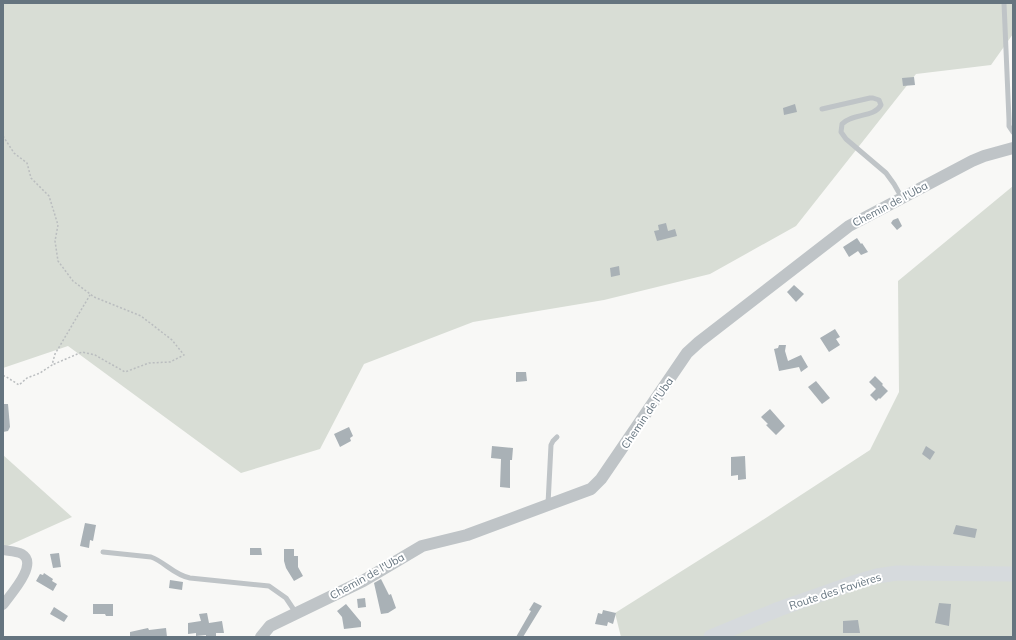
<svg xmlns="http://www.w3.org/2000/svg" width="1016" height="640" viewBox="0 0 1016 640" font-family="Mulish,sans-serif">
	<rect width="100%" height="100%" fill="#f8f8f6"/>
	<g fill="#d8ddd5">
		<path d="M3,3H1013V34L991,65L916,74L796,226L710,274L604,300L473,322L364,364L320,449L241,473L68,346L3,368Z"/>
		<path d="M1013,186V637H621L615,613L758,523L870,450L899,392L898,281Z"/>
		<path d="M3,455L72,517L3,548Z"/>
	</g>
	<g fill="#a9b1b6">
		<path d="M914,77L915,85L903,86L902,78Z"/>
		<path d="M795,104L797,112L784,115L783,108Z"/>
		<path d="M898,218L902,226L897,230L891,223L893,220Z"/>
		<path d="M666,223L668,231L675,229L677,236L657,241L654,231L659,230L658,225Z"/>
		<path d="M857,238L861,244L862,243L868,252L861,255L858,251L849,257L843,247Z"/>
		<path d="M619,266L620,275L611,277L610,268Z"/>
		<path d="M794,285L804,294L796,302L787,292Z"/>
		<path d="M835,329L840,337L836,339L840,345L829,352L820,338Z"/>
		<path d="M779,345H786L785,351L788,361L801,355L808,367L801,372L799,367L779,371L774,349L778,348Z"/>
		<path d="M516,372H526L527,381L516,382Z"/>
		<path d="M875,376L883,384L882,385L888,391L880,399L879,398L876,401L870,395L876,389L869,382Z"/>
		<path d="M816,381L830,398L822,404L808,387Z"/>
		<path d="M3,404H8L10,427L8,431L3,432Z"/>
		<path d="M770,409L785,426L776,435L766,425L768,424L761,417Z"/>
		<path d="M349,427L353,436L350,438L351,441L340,447L334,434Z"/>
		<path d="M492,446L513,448L512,460H510V488L500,487L501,459L491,458Z"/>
		<path d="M926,446L935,452L930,460L922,454Z"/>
		<path d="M745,456L746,479L738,480V475L731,476V457Z"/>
		<path d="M85,523L96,525L93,541L90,540L89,548L80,546Z"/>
		<path d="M956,525L977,529L975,538L953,534Z"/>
		<path d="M250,548H261L262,555H250Z"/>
		<path d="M284,549H294V556H298V567L303,576L294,581L286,568L284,561Z"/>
		<path d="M59,553L61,567L53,568L50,554Z"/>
		<path d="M44,573L53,579L52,581L57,584L53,591L36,581L40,574L43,575Z"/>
		<path d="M381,579L389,595L391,594L396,608L388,613L381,614L374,583Z"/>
		<path d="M170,580L183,582L182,590L169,588Z"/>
		<path d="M365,598L366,607L358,608L357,599Z"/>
		<path d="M534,602L542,606L523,637H516L531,611L529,610Z"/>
		<path d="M939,603L951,604L949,626L935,623Z"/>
		<path d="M93,604H113V616H106L105,614H93Z"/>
		<path d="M346,604L361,622V627L344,629L342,617L337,611Z"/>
		<path d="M54,607L68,616L64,622L50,614Z"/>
		<path d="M603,610L616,613L613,624L608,622L607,626L595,624L598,613L602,614Z"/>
		<path d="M207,613L209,623L222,621L224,633H216V636L206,637V635L196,636V633L188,634V623L201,621L199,614Z"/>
		<path d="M858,620L860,633H843V621Z"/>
		<path d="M148,628L149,630L166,628L167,637H130V632Z"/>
	</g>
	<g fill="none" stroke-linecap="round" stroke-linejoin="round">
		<g stroke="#babdbf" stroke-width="1.5" stroke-dasharray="2 2" stroke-linecap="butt">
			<path d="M3,136L14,153L27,163L31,178L49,196L58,225L55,241L58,261L73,281L94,297L141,316L172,340L184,355L170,362L149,363L125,372L95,355L82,352L52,365"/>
			<path d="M3,376H5L19,385L27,378L40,373L52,365L55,354L90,295"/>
		</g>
		<g stroke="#bfc4c7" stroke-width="5">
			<path d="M1004,3L1009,120V126L1013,132"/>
			<path d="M822,109L870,98H873L879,100L881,105C874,118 852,113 842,124L841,132L846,139L886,173L894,184L902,198"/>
			<path d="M548,504L551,445L553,441L557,437"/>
			<path d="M103,552L151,557C165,562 174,575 190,578L269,586L286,598L296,613"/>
		</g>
		<path stroke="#bfc4c7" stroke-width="10" d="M3,550C9,551 17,551 22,554C39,564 10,595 3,605"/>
		<path stroke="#bfc4c7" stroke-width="12" d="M261,637L270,626L363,581L422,546L467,535L591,489L601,479L687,353L699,342L849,226L972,161L984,156L1013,148"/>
		<path stroke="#d6dadd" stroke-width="15" d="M711,637L779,609L853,583L877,576L897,573L1013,574"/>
	</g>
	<g text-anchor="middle" stroke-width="4" stroke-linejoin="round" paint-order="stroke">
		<g font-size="11" fill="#65747f" stroke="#fff">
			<text transform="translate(890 204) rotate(-28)" y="4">Chemin de l'Uba</text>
			<text transform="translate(647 413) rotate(-56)" y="4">Chemin de l'Uba</text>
			<text transform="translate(367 576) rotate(-29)" y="4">Chemin de l'Uba</text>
			<text transform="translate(835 591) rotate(-18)" y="4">Route des Favières</text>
		</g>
	</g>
	<rect width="1016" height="640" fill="none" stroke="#65747f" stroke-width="8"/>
</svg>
